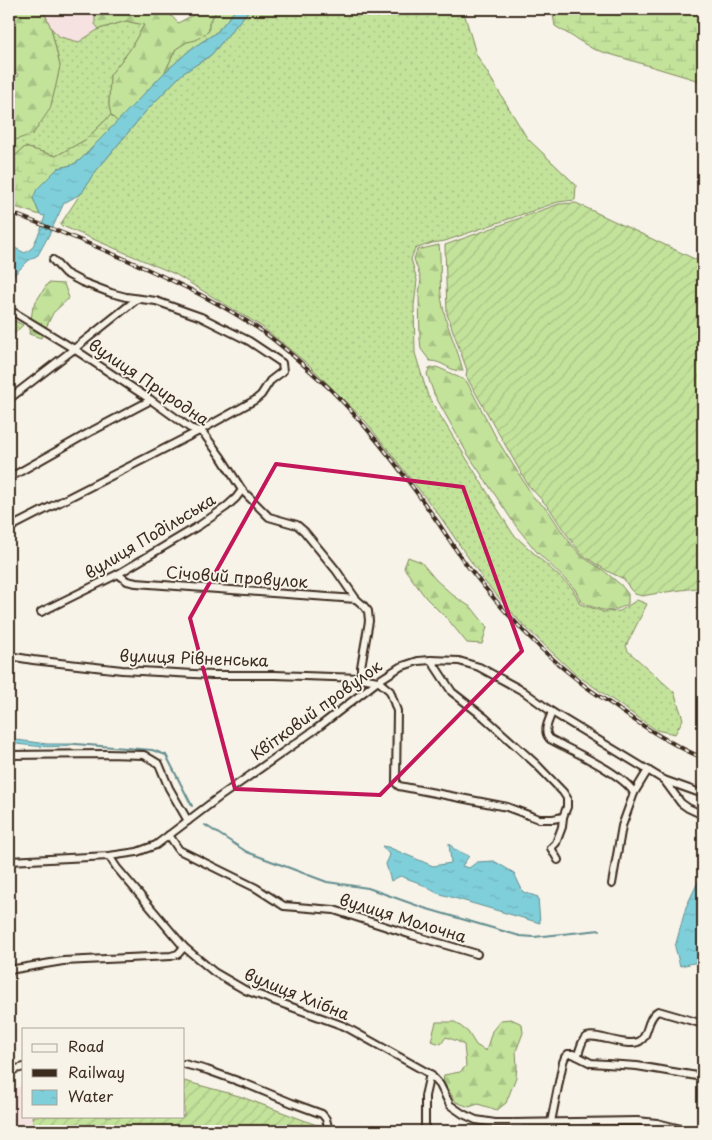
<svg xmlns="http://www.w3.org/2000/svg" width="712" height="1140" viewBox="0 0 712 1140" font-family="'Playpen Sans',sans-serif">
	<defs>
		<pattern id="grass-dots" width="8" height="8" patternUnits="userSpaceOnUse" patternTransform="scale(1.25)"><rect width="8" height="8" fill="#c3e39b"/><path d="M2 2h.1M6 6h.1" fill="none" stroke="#a8c385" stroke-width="1.8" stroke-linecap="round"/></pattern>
		<pattern id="forest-firs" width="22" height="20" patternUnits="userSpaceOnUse" patternTransform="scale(1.25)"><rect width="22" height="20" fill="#c3e39b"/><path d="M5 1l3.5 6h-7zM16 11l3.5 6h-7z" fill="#a8c385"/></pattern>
		<pattern id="wetland-marsh" width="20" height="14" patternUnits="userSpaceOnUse" patternTransform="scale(1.25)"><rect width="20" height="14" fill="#c3e39b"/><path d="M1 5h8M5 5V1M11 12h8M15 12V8" fill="none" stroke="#a8c385"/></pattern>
		<pattern id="garden-furrows" width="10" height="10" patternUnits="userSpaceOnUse" patternTransform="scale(1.25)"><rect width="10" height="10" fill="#c3e39b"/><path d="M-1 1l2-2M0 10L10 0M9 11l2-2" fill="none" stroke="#a8c385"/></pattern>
		<pattern id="water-ripples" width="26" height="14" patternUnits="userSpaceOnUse" patternTransform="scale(1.25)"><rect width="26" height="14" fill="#7fcfda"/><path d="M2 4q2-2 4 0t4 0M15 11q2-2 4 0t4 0" fill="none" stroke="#6fb2bb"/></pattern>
	</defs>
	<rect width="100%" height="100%" fill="#f7f3e8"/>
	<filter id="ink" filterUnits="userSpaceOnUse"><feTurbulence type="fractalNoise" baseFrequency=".02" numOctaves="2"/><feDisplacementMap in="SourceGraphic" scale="10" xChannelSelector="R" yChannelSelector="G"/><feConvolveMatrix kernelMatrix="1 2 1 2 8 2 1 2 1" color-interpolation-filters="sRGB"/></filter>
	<g filter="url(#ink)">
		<g fill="#f6e2e0">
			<path d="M9,9H158L130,46L9,75Z"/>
			<path d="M24,1085V1116H32L34,1131H9V1090Z"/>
		</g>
		<g fill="url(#grass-dots)" stroke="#7f865c">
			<path d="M250,9H463L476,54L527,138L576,185L575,200L558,202L445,241L432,243L415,249L411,259L417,280L414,306L415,353L428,396L513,534L573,589L580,604L604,612L620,611L637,600L647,604L626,646L628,651L674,692L683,719L675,734L656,730L574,673L521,623L485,582L439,515L366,422L309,365L261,326L175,274L60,225L92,176L146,111L182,74L211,55Z"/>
			<path d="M126,21L144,25L129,51L110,75L109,105L111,115L85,140L56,156L25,147L9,161V141H12L50,109L60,66L51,28L60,37L79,42L99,29Z"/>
			<path d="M9,318L23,325L9,339Z"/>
		</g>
		<g fill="url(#forest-firs)" stroke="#7f865c">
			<path d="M9,9H43L51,28L60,66L56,85L50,109L33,134L12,141H9V78L19,76L9,64Z"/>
			<path d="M95,9H165L178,23L204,9H218L209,23V31L196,41L187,42L176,49L165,72L118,122L111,115L109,105L110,75L129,51L144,25L126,21L99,29L95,24Z"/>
			<path d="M439,245C442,265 438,287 443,307C447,329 458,349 463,371C449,372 444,361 430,361L421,349L420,339L419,295L421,279L414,259L417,250Z"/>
			<path d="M48,283L64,284L69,298L53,313L41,338L29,334L33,306Z"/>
			<path d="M436,367C442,369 446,371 452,374C457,377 462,378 467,382L498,441L534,498L548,510L562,532L581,556L603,570L621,585L628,594V604C609,615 600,610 581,602L575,589L536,551L516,526L467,453L434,394L427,374L429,369Z"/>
			<path d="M408,557L421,562L436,580L454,596L472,608L487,627L482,644L467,643L450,622L426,598L404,568Z"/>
			<path d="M511,1019L522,1024L523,1033L516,1051L517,1066L516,1077L506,1103L497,1110L478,1104L469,1107L456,1102L443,1082L444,1075L460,1072L466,1066L464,1045L457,1041L446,1037L441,1044L431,1041L436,1022H455L468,1032L476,1045L486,1051L492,1031L501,1020Z"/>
		</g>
		<g fill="url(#wetland-marsh)" stroke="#7f865c">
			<path d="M218,9H236L217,32L191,49L165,72L176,49L187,42L196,40L209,31V23Z"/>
			<path d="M552,9H703V82L593,49L555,26Z"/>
			<path d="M111,115L118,122L80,160L72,165L58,168L33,198L40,215L9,205V161L25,147L56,156L85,140Z"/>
		</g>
		<g fill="url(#garden-furrows)" stroke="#7f865c">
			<path d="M576,203L703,263V587L659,593L642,596L635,594L630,589L624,579L609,572L582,555L562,528L550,509L528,485L466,376L467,370L447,314L445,245L559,204Z"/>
			<path d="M184,1081L239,1096L322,1127L321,1131H34L32,1116H184Z"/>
		</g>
		<g fill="url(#water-ripples)" stroke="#648d8f">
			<path d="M236,9H250L211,55L182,74L146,111L92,176L82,193L64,203L50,233L38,255L28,261L9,280V245L25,253L32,248L41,229L45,216L40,215L33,198L37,189L58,168L72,165L80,160L165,72L191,49L217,32Z"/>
			<path d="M9,739L47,744H75C52,749 32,746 9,743Z"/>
			<path d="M449,843L454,849L469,856L462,866L469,868L477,862L494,861L514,873L523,892L538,897L540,923L437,893L417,882L400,876L391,881L386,864L390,855L382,846L388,847L433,866L451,863Z"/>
			<path d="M703,876V961L680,966L675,947L686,907L698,882Z"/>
		</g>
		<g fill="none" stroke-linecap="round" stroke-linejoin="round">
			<g stroke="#648d8f" stroke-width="2">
				<path d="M75,744L152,750L166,755L192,806"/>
				<path d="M205,825L247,852L327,882L368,888L424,908L520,936L534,937L600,930"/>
			</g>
			<defs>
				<g id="minor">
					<path d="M15,313L74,349L151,400L190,428L199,431L204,434L221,457L242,490L269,517L297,525L304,531L336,570L356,599L363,605L368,611L369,621L361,667V678"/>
					<path d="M9,399L74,349L137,299"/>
					<path d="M9,478L92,431L151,400"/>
					<path d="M9,528L199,431L255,400L261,395L270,381L283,371L282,363L249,341L201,317L156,301L126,297L111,293L82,282L65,273L53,260"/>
					<path d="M118,574L127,581L136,583L356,599"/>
					<path d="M41,612L118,574L200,525L226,507L236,498L242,490"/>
					<path d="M9,656L33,660L122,670L212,675H275L361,678L378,681L390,691L397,711L396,783L399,786L507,807L539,819H553L563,817"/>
					<path d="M431,660L452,692L484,717L536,764L563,792L567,798V807L563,817L562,827L556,843L551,848L558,860"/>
					<path d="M552,712C549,721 542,731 550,739C570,750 624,774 634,793L648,770"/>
					<path d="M9,755L106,754L144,755L159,764L169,788L188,821"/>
					<path d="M664,780L681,803L688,808L703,815"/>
					<path d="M169,835L179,850L256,888L284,906L334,910L412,935L477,954"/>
					<path d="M109,856L117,868L184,947L214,972L245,990L344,1026L430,1074L440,1085L450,1105L463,1114L476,1120L495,1123H513L637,1121L657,1123L689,1131"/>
					<path d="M9,861L109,856L137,852L156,845L218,798L316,729L378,681L400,667L418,661L431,660L459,661L479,667L523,691L552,712L664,780L703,794"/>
					<path d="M612,884L622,826L634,793"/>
					<path d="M9,970L63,961L171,956L178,954L184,947"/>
					<path d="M577,1056C580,1051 581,1042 585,1038C594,1031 627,1049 640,1041C649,1036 646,1018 658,1011L703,1024"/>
					<path d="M184,1064L207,1070L246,1084L292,1103L322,1114L326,1119L329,1131"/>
					<path d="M9,1071L24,1067"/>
					<path d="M513,1123L523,1131"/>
					<path d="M425,1131V1096L430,1074"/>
					<path d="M556,1131L551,1122L563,1062L565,1057L568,1054H573L591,1063L637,1066L703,1077"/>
				</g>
			</defs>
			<use href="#minor" stroke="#3b2a1e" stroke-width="10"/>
			<use href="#minor" stroke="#f7f3e8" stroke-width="6"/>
			<defs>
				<path id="rail" d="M9,212C51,228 93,245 134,263C180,284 225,305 266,334C288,350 308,369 328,387C368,426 402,471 434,517C447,535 458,555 473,573C504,612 540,651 580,682C593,693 608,701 621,711C647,729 674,746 703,758"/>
			</defs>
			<use href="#rail" stroke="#3b2a1e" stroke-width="4"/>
			<use href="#rail" stroke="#f7f3e8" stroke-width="2" stroke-dasharray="5.5" stroke-linecap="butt"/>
		</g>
	</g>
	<path fill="none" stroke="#c2185b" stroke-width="4" stroke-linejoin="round" d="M276,464L463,487L522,651L380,795L235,789L190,618Z"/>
	<g text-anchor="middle" stroke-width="4" stroke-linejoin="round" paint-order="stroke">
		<g font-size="16" fill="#3b2a1e" stroke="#f7f3e8">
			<text transform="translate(149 382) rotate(34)" y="6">вулиця Природна</text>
			<text transform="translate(150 536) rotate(-31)" y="6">вулиця Подільська</text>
			<text transform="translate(237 577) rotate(4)" y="6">Січовий провулок</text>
			<text transform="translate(194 658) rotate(2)" y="6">вулиця Рівненська</text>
			<text transform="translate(316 710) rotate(-36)" y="6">Квітковий провулок</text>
			<text transform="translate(403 918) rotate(17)" y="6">вулиця Молочна</text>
			<text transform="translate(297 994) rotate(22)" y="6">вулиця Хлібна</text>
		</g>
	</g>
	<rect width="712" height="1140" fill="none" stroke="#f7f3e8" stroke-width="30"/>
	<rect x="15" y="15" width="682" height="1110" fill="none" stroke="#3b2a1e" stroke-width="2" filter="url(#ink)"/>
	<rect x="22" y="1028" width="162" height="90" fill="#f7f3e8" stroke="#aca397"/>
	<rect x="32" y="1044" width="25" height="8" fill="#f7f3e8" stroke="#aca397"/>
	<text x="68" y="1052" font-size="15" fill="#3b2a1e">Road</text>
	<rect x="32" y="1069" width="25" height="8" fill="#3b2a1e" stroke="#aca397"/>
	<text x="68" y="1078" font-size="15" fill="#3b2a1e">Railway</text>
	<rect x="32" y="1090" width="25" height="15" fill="url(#water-ripples)" stroke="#aca397"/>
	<text x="68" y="1102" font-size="15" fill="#3b2a1e">Water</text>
</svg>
